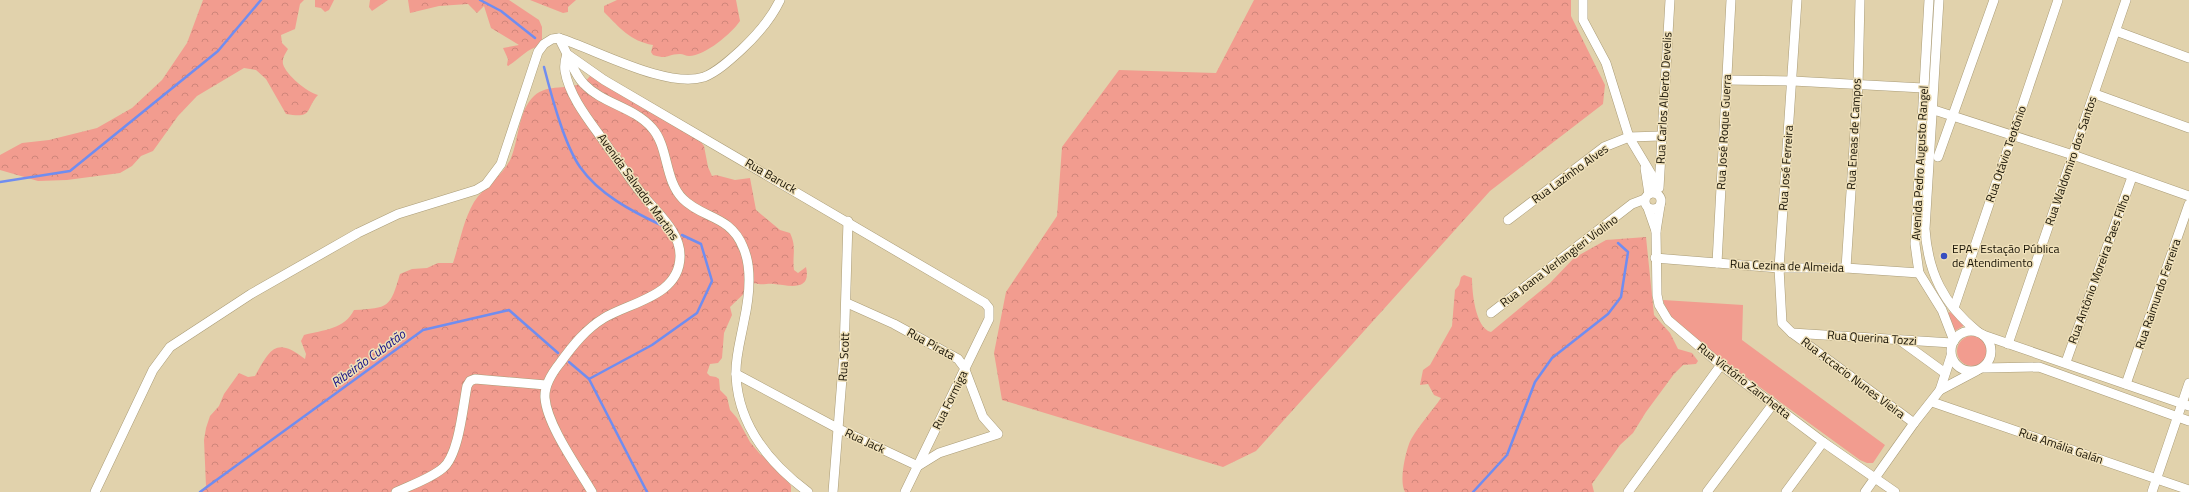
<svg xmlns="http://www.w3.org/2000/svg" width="2189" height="492" viewBox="0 0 2189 492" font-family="'Titillium Web',sans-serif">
	<defs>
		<pattern id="forest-crowns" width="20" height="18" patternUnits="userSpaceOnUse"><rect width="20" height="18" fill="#f29c8f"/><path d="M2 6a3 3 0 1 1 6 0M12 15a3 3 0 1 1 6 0" fill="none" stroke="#cf857a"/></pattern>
	</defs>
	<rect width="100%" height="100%" fill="#e1d2ac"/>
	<g fill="#f29c8f">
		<path d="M1663,300L1743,305L1742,340L1885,445L1873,463H1867L1860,460L1699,343C1684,330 1669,320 1663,300Z"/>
		<path d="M1950,312L1965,325L1953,332L1948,313Z"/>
		<circle cx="1972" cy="351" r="15"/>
	</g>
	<g fill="url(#forest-crowns)">
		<path d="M203,0H304L300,4L295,29L281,35L282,43L288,49C285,54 282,58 283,64C286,75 307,92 318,95C305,109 314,119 286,114L266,79L256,70L244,68L197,96L178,116L153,151L141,156L132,166L120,173L67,180L38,181L0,170V155L22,143L49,140L97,128L132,108L162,80L187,43Z"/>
		<path d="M315,0H334L329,10L325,12L321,8L315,7Z"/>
		<path d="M370,0H388L372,11L369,7Z"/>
		<path d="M408,0H509L539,20L542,27V45C526,49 522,57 508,66L507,65L508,59L503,48L519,45L491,28L484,6L477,13L468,4L439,6L410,13Z"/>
		<path d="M530,0H576L568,7V12L563,13Z"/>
		<path d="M617,0H736L740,21C732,33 705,56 689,56C686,56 683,54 680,54C666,54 670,60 653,55L651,52L653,45C630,41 620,28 604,12V6Z"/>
		<path d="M1254,0H1571V16L1605,85L1603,104L1490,191L1256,451L1223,467L1002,400L994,353L1006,292L1057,216L1062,147L1119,70L1216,73Z"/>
		<path d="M592,73L695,135L704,146L708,167L712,176L716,175L735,180L750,178L756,210L780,230L790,233C797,248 792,254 794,270L798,273L806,267C812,293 787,285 774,284C767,283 762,286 755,283L730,307L732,315L724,333L722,358L718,363L710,364L707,373L710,376L716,377L719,379L720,390L727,397L730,410L737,418L750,442L760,454L782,472L791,486V492H202L206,486L204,440L206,428L210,416L219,406L224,394L239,373L248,377L255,376C270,349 276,336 305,359L306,354L301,341L304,335C323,330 345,329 354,310C389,308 390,308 400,274L412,269L427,268L438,263H453C460,242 463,221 474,202C485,186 503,176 511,158C519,139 518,111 534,96C548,83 568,91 584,82C587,80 590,76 592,73Z"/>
		<path d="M1646,237L1654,315L1670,333L1678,349L1692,353L1698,361L1696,364L1683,365L1674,374L1646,412L1633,433L1620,445L1592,484L1594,492H1405C1399,482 1405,455 1409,444C1414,431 1433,410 1441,398L1434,395L1428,384L1420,385L1423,370L1430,365L1452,326L1455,290L1459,285L1461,277L1464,275L1472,278C1472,291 1475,328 1491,332L1550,283L1574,258L1606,240Z"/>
	</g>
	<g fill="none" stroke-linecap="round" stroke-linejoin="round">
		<g stroke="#708df0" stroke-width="2.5">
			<path d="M480,0L501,11L535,38"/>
			<path d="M544,67C551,94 564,144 580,167C599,194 631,211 661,225"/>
			<path d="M0,182L70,171L218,51L261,0"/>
			<path d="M569,362L589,379L652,345L697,313L712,281L701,244L682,235"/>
			<path d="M589,379L647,492"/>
			<path d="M200,492L423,330L509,310L558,353"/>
			<path d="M1473,492L1507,455L1535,382L1552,358L1608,314L1621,297L1628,252L1618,243"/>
		</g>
		<defs>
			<g id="minor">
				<path d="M1583,0V20L1606,63L1629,137L1653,177L1655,193"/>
				<path d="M1797,0L1779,268L1782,323L1792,333L1914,423"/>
				<path d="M1929,0L1915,244L1919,273L1942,310L1954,341"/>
				<path d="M1939,0L1925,229C1928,272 1943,304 1978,332"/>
				<path d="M2116,31L2189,58"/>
				<path d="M559,38L567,54L604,80L985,303L989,308V319L905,492"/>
				<path d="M567,54C565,60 564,65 565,71C570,100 594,126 610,150C621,164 630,180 642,194C657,213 681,232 680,257C679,296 631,302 604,318C586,329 573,345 560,363C552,373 544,385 545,398C547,425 578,468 592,492"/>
				<path d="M567,55C572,65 576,76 584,84C603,104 634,107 652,128C669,147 664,180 683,199C703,219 730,215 743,247C753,269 749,298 744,321C741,338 735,358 736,375C738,426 769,463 808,492"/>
				<path d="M1727,80L1793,81L1923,88"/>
				<path d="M2095,94L2189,128"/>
				<path d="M1931,109L2073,155L2189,196"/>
				<path d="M1938,157L1994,0"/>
				<path d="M1645,168L1649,194"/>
				<path d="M1659,188L1670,0"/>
				<circle cx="1653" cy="201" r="8"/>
				<path d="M1660,206L1656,231L1657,295L1659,305L1668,320L1721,365L1823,442L1895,492"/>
				<path d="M1648,208L1656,231"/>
				<path d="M1508,220L1604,147L1629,137L1661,136"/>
				<path d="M1655,258L1779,268H1846L1919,273"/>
				<path d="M1717,263L1731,0"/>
				<path d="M1846,268L1858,85L1860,0"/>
				<path d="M1954,308L2058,0"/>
				<path d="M1491,313L1632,204L1645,199"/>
				<circle cx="1971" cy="351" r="20"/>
				<path d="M1792,333L1952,343"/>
				<path d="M1983,335L2189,406"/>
				<path d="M1901,341L1945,373"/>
				<path d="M2008,344L2126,0"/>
				<path d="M2066,362L2132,177"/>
				<path d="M1984,368L2039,367L2189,421"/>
				<path d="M736,374L839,429L918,466L939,453L998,434L983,417L964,367L958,359L894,324L847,303"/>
				<path d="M2126,384L2189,204"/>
				<path d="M1940,390L1976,371"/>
				<path d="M1932,402L2189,490"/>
				<path d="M95,492L153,370L170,347L251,294L358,233L398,214L476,190L486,184L501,164L538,52L544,44L552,39L559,38C597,50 667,89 704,77C717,72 730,60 741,50C756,36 771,19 780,0"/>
				<path d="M396,492C411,485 430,479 443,468C459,455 463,406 467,386L470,381L475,379L546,385"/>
				<path d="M833,492L844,353L848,221"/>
				<path d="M1628,492L1721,365"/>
				<path d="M1707,492L1773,404"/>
				<path d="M1786,492L1823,442"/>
				<path d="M1865,492L1914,423L1940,390L1951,356"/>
				<path d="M2152,492L2189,383"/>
			</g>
		</defs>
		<use href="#minor" stroke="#aa9c77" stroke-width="10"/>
		<use href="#minor" stroke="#fff" stroke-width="9"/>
	</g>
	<circle fill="#374ec0" stroke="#eedfb8" stroke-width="1.5" cx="1944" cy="256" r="4"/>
	<g text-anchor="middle" stroke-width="3" stroke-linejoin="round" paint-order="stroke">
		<g font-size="12" fill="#171205" stroke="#eedfb8">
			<text transform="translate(1664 98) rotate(-87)" y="4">Rua Carlos Alberto Develis</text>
			<text transform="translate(1724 132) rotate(-87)" y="4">Rua José Roque Guerra</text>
			<text transform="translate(1854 134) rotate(-87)" y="4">Rua Eneas de Campos</text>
			<text transform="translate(2006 154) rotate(-71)" y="4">Rua Otávio Teotônio</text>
			<text transform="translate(2071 161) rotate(-71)" y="4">Rua Waldomiro dos Santos</text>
			<text transform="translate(1920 163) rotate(-87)" y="4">Avenida Pedro Augusto Rangel</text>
			<text transform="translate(1786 168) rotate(-86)" y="4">Rua José Ferreira</text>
			<text transform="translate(1570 174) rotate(-36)" y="4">Rua Lazinho Alves</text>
			<text transform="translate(771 176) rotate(30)" y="4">Rua Baruck</text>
			<text transform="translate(638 187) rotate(54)" y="4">Avenida Salvador Martins</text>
			<text transform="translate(1559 261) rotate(-37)" y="4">Rua Joana Verlangieri Violino</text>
			<text transform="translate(1787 266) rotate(2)" y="4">Rua Cezina de Almeida</text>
			<text transform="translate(2099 269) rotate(-70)" y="4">Rua Antônio Moreira Paes Filho</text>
			<text transform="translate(2158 294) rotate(-71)" y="4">Rua Raimundo Ferreira</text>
			<text transform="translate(1872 338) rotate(4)" y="4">Rua Querina Tozzi</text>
			<text transform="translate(931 344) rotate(29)" y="4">Rua Pirata</text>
			<text transform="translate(844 357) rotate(-87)" y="4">Rua Scott</text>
			<text transform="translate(1853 378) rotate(37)" y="4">Rua Accacio Nunes Vieira</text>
			<text transform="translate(1744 381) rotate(38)" y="4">Rua Victório Zanchetta</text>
			<text transform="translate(950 400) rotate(-64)" y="4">Rua Formiga</text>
			<text transform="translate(865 441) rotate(25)" y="4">Rua Jack</text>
			<text transform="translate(2061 446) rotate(19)" y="4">Rua Amália Galán</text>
		</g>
		<g font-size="12" fill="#171205" stroke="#eedfb8" text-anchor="start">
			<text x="1952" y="253">EPA- Estação Pública<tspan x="1952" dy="14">de Atendimento</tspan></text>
		</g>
		<g font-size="13" font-style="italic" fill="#141086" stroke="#eedfb8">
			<text transform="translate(368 358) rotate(-36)" y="5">Ribeirão Cubatão</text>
		</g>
	</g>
</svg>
